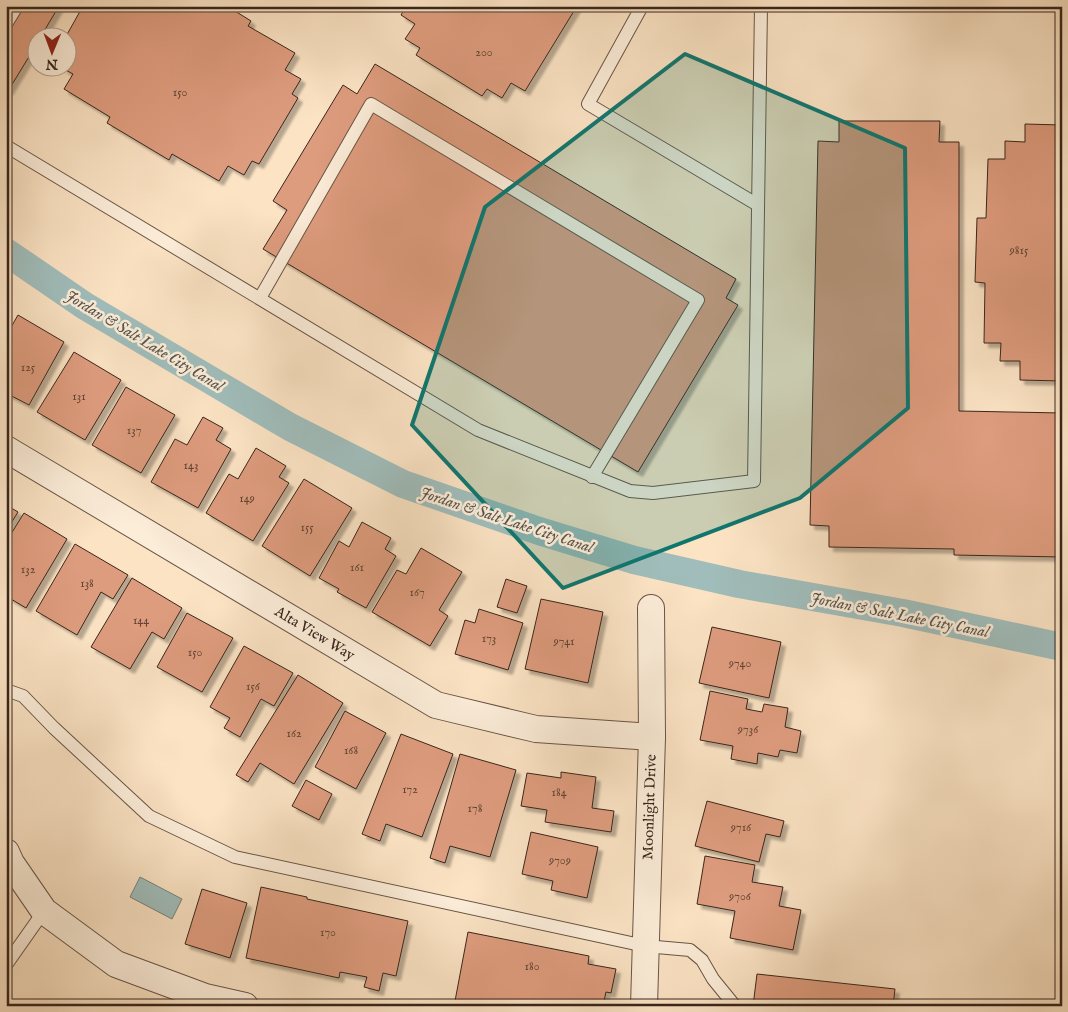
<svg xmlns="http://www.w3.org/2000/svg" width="1068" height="1012" viewBox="0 0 1068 1012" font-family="'IM FELL English',serif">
	<defs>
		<filter id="shadow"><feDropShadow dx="4.5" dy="4.5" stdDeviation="1" flood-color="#0004"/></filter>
	</defs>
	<rect width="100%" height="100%" fill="#fbe3c4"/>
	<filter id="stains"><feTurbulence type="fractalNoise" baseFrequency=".004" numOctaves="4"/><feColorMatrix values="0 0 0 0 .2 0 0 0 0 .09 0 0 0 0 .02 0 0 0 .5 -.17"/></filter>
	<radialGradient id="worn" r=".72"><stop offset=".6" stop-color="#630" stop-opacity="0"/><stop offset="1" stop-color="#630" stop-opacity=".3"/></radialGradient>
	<path fill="#a0bdbb" stroke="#76817b" d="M140,877L182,899L172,919L130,897Z"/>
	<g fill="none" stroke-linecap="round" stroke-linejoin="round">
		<path stroke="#a0bdbb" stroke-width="28" d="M6,252L85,306L290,427L403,484L539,531L634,560L739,584L903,613L1062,647"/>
	</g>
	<g fill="#de9c7e" stroke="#38261c" filter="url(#shadow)">
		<path d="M6,6H59L40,38H38V42L8,91L6,90Z"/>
		<path d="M83,6H227L251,21L248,26L295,53L285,70L301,79L292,94L298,98L259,164L252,161L244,175L228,166L219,181L172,154L169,160L107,123L110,117L64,89L73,74L62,68H68V38H65Z"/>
		<path d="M406,6H577L525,91L511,83L502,98L487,89L482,96L416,55L420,48L405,39L415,24L401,15Z"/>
		<path d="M375,64L736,279L726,298L738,305L638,472L263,249L287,210L273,201L343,85L357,94Z"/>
		<path d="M839,121H940L939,142H959V411L1062,413V557L954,555V549L829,547V526L810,525L818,141L839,142Z"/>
		<path d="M1025,124L1062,125V381L1020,380V361H1000L1001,343H984L985,283L975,282L977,218H986L988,159H1005V141L1025,142Z"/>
		<path d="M18,315L64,342L29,405L6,393V336Z"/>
		<path d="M74,352L121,380L85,440L37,412Z"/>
		<path d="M126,387L175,415L141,473L92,445Z"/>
		<path d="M203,417L223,428L216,440L231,449L198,508L151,482L175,439L187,445Z"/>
		<path d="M256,448L286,466L279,477L289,483L253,541L206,513L229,474L238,479Z"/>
		<path d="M304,479L352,508L310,576L262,546Z"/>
		<path d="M6,505L18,512L6,531Z"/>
		<path d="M24,513L67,539L26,608L6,596V542Z"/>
		<path d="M362,522L391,538L385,549L396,556L366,608L337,592L339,589L319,578L339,541L349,547Z"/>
		<path d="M75,544L128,575L113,599L101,592L77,635L36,611Z"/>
		<path d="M421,548L462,572L439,610L448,616L430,646L372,612L397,570L406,574Z"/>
		<path d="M132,578L182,608L164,639L152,632L130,669L91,647Z"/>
		<path d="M506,579L527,586L517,613L497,607Z"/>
		<path d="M541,599L603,612L588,683L525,669Z"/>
		<path d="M479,609L523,623L508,670L455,654L465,620L475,623Z"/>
		<path d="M187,613L233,638L202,692L157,667Z"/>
		<path d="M712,627L781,642L769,698L699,683Z"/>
		<path d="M244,646L293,673L274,706L261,699L240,737L224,728L230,718L210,707Z"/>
		<path d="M298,675L343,703L294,784L260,763L248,782L236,775Z"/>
		<path d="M710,691L748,699L746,709L762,712L764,704L788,708L785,727L801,731L797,753L780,750L778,757L758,753L757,764L731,759L733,746L700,740Z"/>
		<path d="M345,711L386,733L356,789L315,767Z"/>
		<path d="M401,734L453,754L422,837L386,824L380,841L362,834Z"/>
		<path d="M460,754L516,770L490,857L450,846L445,863L430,858Z"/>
		<path d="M561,772L596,777L592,808L614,811L611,832L545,822L547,810L521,806L527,773L561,778Z"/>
		<path d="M306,780L332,794L319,820L292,806Z"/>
		<path d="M707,801L784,821L780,837L766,834L759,862L695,846Z"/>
		<path d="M531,832L598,847L587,898L551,890L553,881L522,874Z"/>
		<path d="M705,856L755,865L752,882L783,887L779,906L801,910L793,950L730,938L735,911L697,904Z"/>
		<path d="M261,887L307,897V899L408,921L396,976L383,973L379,991L364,987L367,977L340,972L339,978L246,958Z"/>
		<path d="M202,889L247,903L230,958L185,944Z"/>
		<path d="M468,932L589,956L588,964L616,969L611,993L606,992L603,1006H479L455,1001Z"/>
		<path d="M757,974L895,989L893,1006H753Z"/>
	</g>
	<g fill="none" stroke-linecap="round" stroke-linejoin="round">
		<defs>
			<g id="lane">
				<path d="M642,6L588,104L758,205"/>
				<path d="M6,24L17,6"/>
				<path d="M6,146L478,430L630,491L653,493L754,481L761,6"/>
				<path d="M260,298L371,104L698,300L592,477"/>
				<path d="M6,690L23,696L54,728L149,816L235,857L645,946L690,950L702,960L713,979L735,1006"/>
				<path d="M6,965L44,911"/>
			</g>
			<g id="street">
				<path d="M6,449L436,705L536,729L652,737"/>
				<path d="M6,852L11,863L44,911L116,964L205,997L245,1006"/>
				<path d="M644,1006L652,737L651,608"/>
			</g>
		</defs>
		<use href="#lane" stroke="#695546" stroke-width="14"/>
		<use href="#street" stroke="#695546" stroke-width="28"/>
		<use href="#lane" stroke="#fcedd9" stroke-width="12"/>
		<use href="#street" stroke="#fcedd9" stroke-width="26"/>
	</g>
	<path fill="#0f766e" fill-opacity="0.2" stroke="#0f766e" stroke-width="4" stroke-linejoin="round" d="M685,54L905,148L908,408L800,498L563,588L412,425L485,207Z"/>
	<g text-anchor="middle" stroke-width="5" stroke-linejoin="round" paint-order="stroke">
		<g font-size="12" fill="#624434">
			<text x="484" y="56">200</text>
			<text x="180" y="96">150</text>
			<text x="1019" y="254">9815</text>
			<text x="28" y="371">125</text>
			<text x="79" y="400">131</text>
			<text x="134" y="434">137</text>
			<text x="191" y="469">143</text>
			<text x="247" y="502">149</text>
			<text x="307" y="531">155</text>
			<text x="357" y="571">161</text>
			<text x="28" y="573">132</text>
			<text x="87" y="587">138</text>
			<text x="417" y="596">167</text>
			<text x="141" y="624">144</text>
			<text x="489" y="642">173</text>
			<text x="564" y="645">9741</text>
			<text x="195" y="656">150</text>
			<text x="740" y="667">9740</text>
			<text x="253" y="690">156</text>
			<text x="748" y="733">9736</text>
			<text x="294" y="737">162</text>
			<text x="351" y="754">168</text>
			<text x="410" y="793">172</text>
			<text x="559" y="796">184</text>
			<text x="475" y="812">178</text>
			<text x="741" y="831">9716</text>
			<text x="560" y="864">9709</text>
			<text x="740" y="900">9706</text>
			<text x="328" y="936">170</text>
			<text x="532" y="970">180</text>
		</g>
		<g font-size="15" fill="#38261c" stroke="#fcedd9">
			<text transform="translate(315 633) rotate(31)" y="5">Alta View Way</text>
			<text transform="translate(649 807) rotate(-88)" y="5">Moonlight Drive</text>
		</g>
		<g font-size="16" font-style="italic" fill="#57534c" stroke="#fcedd9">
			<text transform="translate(145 340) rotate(31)" y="6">Jordan &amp; Salt Lake City Canal</text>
			<text transform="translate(507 519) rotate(18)" y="6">Jordan &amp; Salt Lake City Canal</text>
			<text transform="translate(900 614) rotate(11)" y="6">Jordan &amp; Salt Lake City Canal</text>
		</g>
	</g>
	<rect width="1068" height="1012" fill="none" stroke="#fbe3c4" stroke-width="25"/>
	<rect x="8" y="8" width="1053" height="997" fill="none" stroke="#38261c" stroke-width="2.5"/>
	<rect x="12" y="12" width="1043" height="987" fill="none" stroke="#38261c"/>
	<g transform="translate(52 52) rotate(181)"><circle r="24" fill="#fcedd9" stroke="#ae9d8d"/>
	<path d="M0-4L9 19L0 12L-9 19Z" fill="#8f2418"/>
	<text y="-8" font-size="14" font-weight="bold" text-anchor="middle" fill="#38261c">N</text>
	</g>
	<rect width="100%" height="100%" filter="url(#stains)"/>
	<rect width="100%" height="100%" fill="url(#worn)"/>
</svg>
